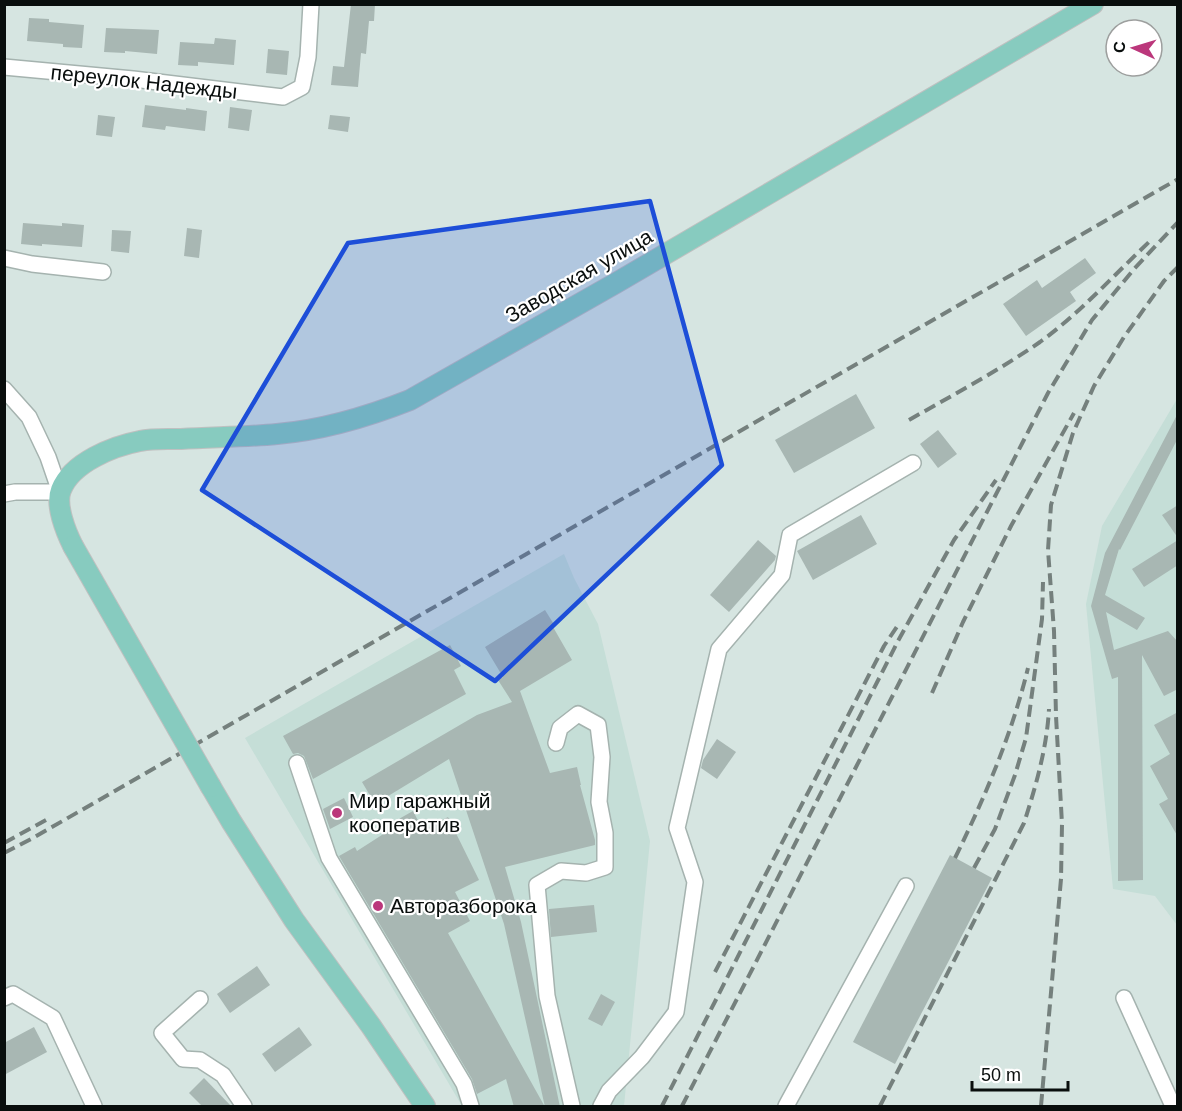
<svg xmlns="http://www.w3.org/2000/svg" width="1182" height="1111" viewBox="0 0 1182 1111" font-family="Arial,sans-serif">
	<rect width="100%" height="100%" fill="#d6e5e1"/>
	<g fill="#c5ded7">
		<path d="M1177,399V925L1155,896L1113,889L1086,604L1102,526Z"/>
		<path d="M564,554L574,578L598,624L650,841L624,1106H462L245,738Z"/>
	</g>
	<g fill="#a8b7b3">
		<path d="M351,4H375L374,21H369L366,54L361,53L358,87L331,85L333,66L344,67Z"/>
		<path d="M29,18L49,19V22L84,25L82,48L63,47V44L27,41Z"/>
		<path d="M106,28L159,30L157,54L125,51V53L104,52Z"/>
		<path d="M215,38L236,40L234,65L198,62V66L178,65L180,42L214,44Z"/>
		<path d="M268,49L289,51L287,75L266,73Z"/>
		<path d="M145,105L186,110V108L207,111L205,131L166,126L165,130L142,127Z"/>
		<path d="M230,107L252,110L249,131L228,128Z"/>
		<path d="M98,115L115,117L112,137L96,135Z"/>
		<path d="M330,115L350,117L348,132L328,129Z"/>
		<path d="M23,223L62,226V223L84,225L82,247L42,244V246L21,244Z"/>
		<path d="M187,228L202,230L199,258L184,256Z"/>
		<path d="M112,230L131,231L129,253L111,251Z"/>
		<path d="M1085,258L1096,273L1070,292L1076,301L1026,336L1003,304L1037,280L1042,288Z"/>
		<path d="M856,394L875,428L794,473L775,440Z"/>
		<path d="M1178,413V438L1120,550L1119,549L1105,595L1145,618L1137,630L1106,612L1114,650L1168,631L1178,642V689L1164,696L1142,655L1143,880L1118,881V677L1112,679L1091,606L1105,553Z"/>
		<path d="M938,430L957,454L938,468L920,444Z"/>
		<path d="M1178,505V538L1162,515Z"/>
		<path d="M861,515L877,544L813,580L797,551Z"/>
		<path d="M758,540L776,556L775,560L729,612L710,595Z"/>
		<path d="M1178,540V565L1144,587L1132,569Z"/>
		<path d="M545,610L555,626L553,627L572,660L520,691L550,773L577,767L581,785H580L595,840V845L505,867L521,922L560,1107H545L504,924L449,759L375,804L362,782L477,715L512,702L498,680L503,677L485,647Z"/>
		<path d="M450,645L461,666L454,670L466,694L313,779L304,756L298,753L293,754L283,736Z"/>
		<path d="M1178,712V837L1159,804L1168,799L1150,766L1170,754L1154,725Z"/>
		<path d="M717,739L736,752L717,779L701,768L703,760Z"/>
		<path d="M344,798L353,817L330,829L323,809Z"/>
		<path d="M413,811L423,830L448,817L479,880L455,892L470,921L448,933L545,1107H514L506,1079L477,1094L472,1079L339,856L355,847L357,851L399,824L397,820Z"/>
		<path d="M950,855L992,878L895,1064L853,1042Z"/>
		<path d="M594,905L597,932L551,937L549,909Z"/>
		<path d="M257,966L270,985L230,1013L217,994Z"/>
		<path d="M601,994L615,1002L602,1026L588,1019Z"/>
		<path d="M34,1027L47,1052L4,1075V1043Z"/>
		<path d="M299,1027L312,1045L275,1072L262,1054Z"/>
		<path d="M204,1078L232,1107H203L189,1093Z"/>
	</g>
	<g fill="none" stroke-linecap="round" stroke-linejoin="round">
		<defs>
			<g id="minor">
				<path d="M4,67L133,79L283,97L302,87L308,57L311,4"/>
				<path d="M4,258L32,264L103,272"/>
				<path d="M4,389L29,417L48,457L60,492H15L4,494"/>
				<path d="M556,743L560,728L578,714L598,725L602,757L599,802L605,833V867L586,873L561,871L537,885L547,996L572,1106"/>
				<path d="M297,763L329,858L464,1084L471,1106"/>
				<path d="M4,998L13,994L53,1018L94,1106"/>
				<path d="M1124,998L1173,1106"/>
				<path d="M200,999L162,1033L183,1059L200,1060L223,1075L244,1106"/>
				<path d="M601,1106L609,1091L642,1057L676,1012L695,882L677,828L719,649L782,575L790,535L913,463"/>
				<path d="M786,1106L906,886"/>
			</g>
			<g id="major">
				<path d="M73,546C66,532 55,505 61,490C72,462 114,446 140,441C153,438 168,439 181,439C213,437 245,437 277,434C324,430 367,417 410,400L616,283L1093,4"/>
				<path d="M211,787L231,821L294,920L371,1026L425,1106"/>
			</g>
		</defs>
		<use href="#minor" stroke="#a5b3af" stroke-width="18"/>
		<use href="#major" stroke="#bfc0c0" stroke-width="22"/>
		<use href="#minor" stroke="#fff" stroke-width="15"/>
		<use href="#major" stroke="#87cbbf" stroke-width="20"/>
		<g stroke="#75807d" stroke-width="4" stroke-dasharray="12 6" stroke-linecap="butt">
			<path d="M909,420C953,395 998,371 1040,342C1080,313 1113,276 1149,242"/>
			<path d="M932,693L963,622L1011,526L1074,413"/>
			<path d="M4,843L46,820"/>
			<path d="M4,853L33,838L1178,179"/>
			<path d="M955,858C985,797 1012,734 1028,668"/>
			<path d="M974,868L995,829L1015,775L1026,738L1042,619L1043,582"/>
			<path d="M715,972L884,646L898,625"/>
			<path d="M662,1106L898,641L954,540L996,480"/>
			<path d="M682,1106L1048,393L1092,320L1134,269L1178,222"/>
			<path d="M880,1106L1024,823C1036,786 1047,747 1049,709"/>
			<path d="M1041,1106L1061,879L1062,824L1056,716L1054,631L1048,550L1051,505L1054,495L1073,433L1094,386L1124,337L1164,281L1178,267"/>
		</g>
		<defs>
			<path id="major-bridge" d="M73,546L211,787"/>
		</defs>
		<use href="#major-bridge" stroke="#bfc0c0" stroke-width="22" stroke-linecap="butt"/>
		<use href="#major-bridge" stroke="#87cbbf" stroke-width="20"/>
	</g>
	<path fill="#1d4ed8" fill-opacity="0.2" stroke="#1d4ed8" stroke-width="4.5" stroke-linejoin="round" d="M650,201L722,465L495,681L202,490L348,243Z"/>
	<g fill="#bb377b" stroke="#fff" stroke-width="2">
		<circle cx="337" cy="813" r="6"/>
		<circle cx="378" cy="906" r="6"/>
	</g>
	<g text-anchor="middle" stroke-width="4.5" stroke-linejoin="round" paint-order="stroke">
		<g font-size="21" fill="#090e0d" stroke="#fff">
			<text transform="translate(144 82) rotate(6)" y="7">переулок Надежды</text>
			<text transform="translate(579 276) rotate(-30)" y="7">Заводская улица</text>
		</g>
		<g font-size="21" fill="#090e0d" stroke="#fff" text-anchor="start">
			<text x="349" y="808">Мир гаражный<tspan x="349" dy="24">кооператив</tspan></text>
			<text x="390" y="913">Авторазборока</text>
		</g>
	</g>
	<rect width="1182" height="1111" fill="none" stroke="#090e0d" stroke-width="12"/>
	<g transform="translate(1134 48) rotate(274)"><circle r="28" fill="#ffffff" stroke="#9d9f9e" stroke-width="1.5"/>
	<path d="M0-4.5L10 22L0 15L-10 22Z" fill="#bb377b"/>
	<text y="-9" font-size="16" font-weight="bold" text-anchor="middle" fill="#090e0d">С</text>
	</g>
	<path d="M972 1081v9h96v-9" fill="none" stroke="#090e0d" stroke-width="3"/>
	<text x="981" y="1081" font-size="18" fill="#090e0d" stroke="#ffffff" stroke-width="4.5" paint-order="stroke">50 m</text>
</svg>
